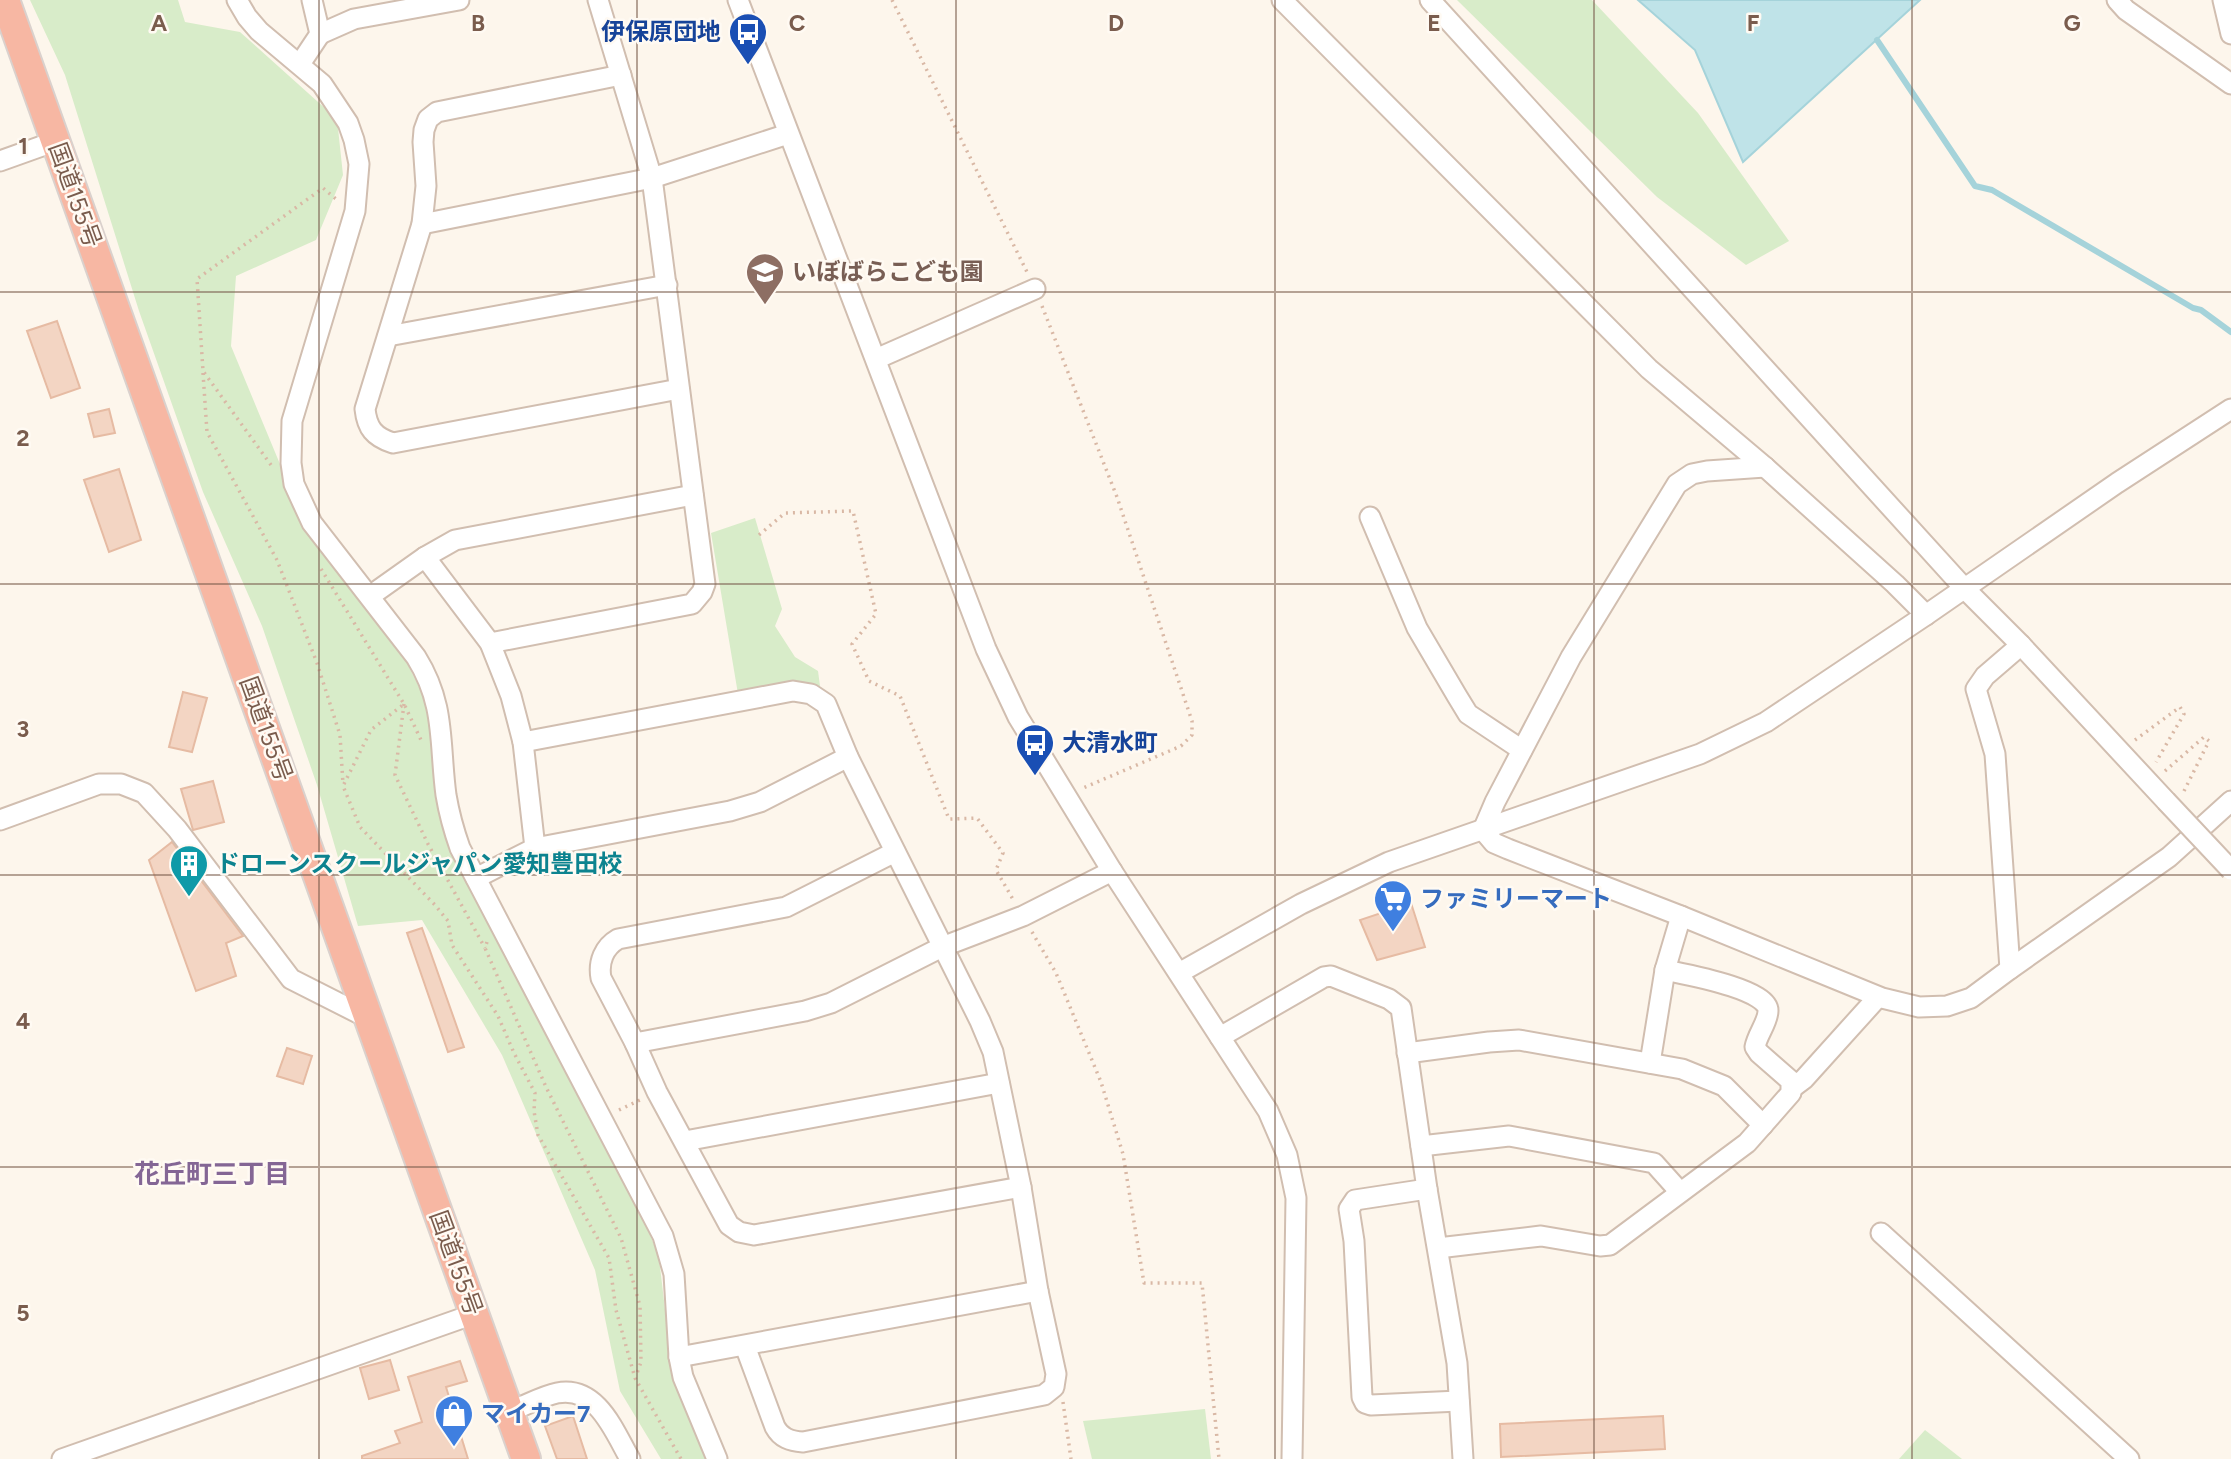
<svg xmlns="http://www.w3.org/2000/svg" width="2231" height="1459" viewBox="0 0 2231 1459" font-family="Figtree,'Noto Sans JP',sans-serif">
	<rect width="100%" height="100%" fill="#fdf6ec"/>
	<g fill="#d8ecc9">
		<path d="M30,0H178L185,22L240,32L337,119L343,175L316,240L236,276L231,346L287,481L312,529L405,659L432,713L442,826L467,883L648,1229L659,1258L671,1361L709,1459H661L620,1391L595,1270L502,1055L422,920L358,926L317,785L262,626L203,492L139,311L65,75Z"/>
		<path d="M1457,0H1592L1698,113L1789,241L1746,265L1657,197Z"/>
		<path d="M755,518L782,609L775,626L795,657L818,671L820,686L793,685L738,694L711,533Z"/>
		<path d="M1205,1409L1211,1459H1092L1083,1421Z"/>
		<path d="M1925,1430L1962,1459H1899Z"/>
	</g>
	<path fill="#bfe3e8" stroke="#a5d3da" stroke-width="2" d="M1638,0H1920L1743,162L1695,50Z"/>
	<g fill="none" stroke-linecap="round" stroke-linejoin="round">
		<path stroke="#a5d3da" stroke-width="6" d="M1877,40L1975,186L1992,190L2193,308L2201,310L2231,332"/>
	</g>
	<g fill="#f3d5c3" stroke="#e6bba3" stroke-width="2">
		<path d="M57,321L80,388L51,398L27,331Z"/>
		<path d="M109,409L115,433L94,437L88,414Z"/>
		<path d="M119,469L141,540L109,552L84,480Z"/>
		<path d="M183,692L207,698L192,752L169,747Z"/>
		<path d="M213,781L224,822L193,830L181,789Z"/>
		<path d="M172,842L243,936L226,943L236,976L196,991L149,860Z"/>
		<path d="M1411,903L1425,947L1377,960L1360,920Z"/>
		<path d="M422,928L464,1047L448,1052L407,933Z"/>
		<path d="M287,1048L312,1056L303,1084L277,1076Z"/>
		<path d="M390,1360L399,1390L369,1399L360,1368Z"/>
		<path d="M460,1361L467,1381L446,1387L468,1459H362V1456L400,1443L395,1431L422,1422L408,1377Z"/>
		<path d="M573,1416L587,1459H557L545,1426Z"/>
		<path d="M1663,1416L1665,1449L1501,1457L1500,1424Z"/>
	</g>
	<g fill="none" stroke-linecap="round" stroke-linejoin="round">
		<defs>
			<g id="minor">
				<path d="M237,0L247,17L259,31L322,84L348,123L354,140L359,164L355,211L292,421L291,463L294,484L312,523L416,657C446,705 439,743 446,795C449,813 454,831 460,848L663,1236L674,1274L679,1357L683,1377L717,1459"/>
				<path d="M738,0L986,649L1018,717L1112,871L1268,1111L1287,1155L1296,1198L1292,1459"/>
				<path d="M1282,0L1649,369L1765,467L1895,584L1926,615"/>
				<path d="M1430,0L1965,589L2021,645L2166,801"/>
				<path d="M2117,0L2126,10L2231,84"/>
				<path d="M2223,0L2231,34"/>
				<path d="M320,34L354,19L459,0"/>
				<path d="M300,64L320,34L312,0"/>
				<path d="M621,75L437,112L428,119L424,130L423,142L426,186L422,224L365,409C367,428 374,437 393,443L679,389"/>
				<path d="M0,161L56,141"/>
				<path d="M422,224L652,178L788,134"/>
				<path d="M388,336L667,285"/>
				<path d="M876,359L1035,289"/>
				<path d="M1765,467L1707,471L1692,474L1677,484L1571,657L1495,802L1483,830L1494,843L1508,849L1681,916L1882,998L1919,1007L1947,1006L1971,998L2010,969L2169,857L2231,801"/>
				<path d="M1370,517L1417,628L1457,696L1468,714L1522,750"/>
				<path d="M425,557L490,643L511,696L523,742L535,848L476,878"/>
				<path d="M370,596L425,557L455,540L693,495"/>
				<path d="M490,643L692,604L702,592L705,584L652,178L598,0"/>
				<path d="M523,742L793,691L811,694L826,704L848,757L980,1021L993,1052L1021,1187L1038,1291L1056,1374L1054,1387L1044,1395L803,1442C790,1441 781,1438 775,1427L745,1346"/>
				<path d="M0,820L99,784H121L144,793L177,829L291,979L370,1019"/>
				<path d="M535,848L730,811L760,802L848,757"/>
				<path d="M895,852L786,907L618,939C604,947 598,962 601,978L635,1043L657,1092L729,1225L739,1232L754,1235L1021,1187"/>
				<path d="M2010,969L1995,754L1976,689L1985,676L2021,645"/>
				<path d="M1179,973L1301,904L1389,862L1700,754L1766,722L1926,615L2117,483L2231,409"/>
				<path d="M1220,1037L1324,977L1331,976L1389,999L1401,1008L1427,1189L1457,1363L1463,1459"/>
				<path d="M635,1043L805,1011L831,1003L942,947L1023,916L1112,871"/>
				<path d="M1407,1053L1489,1042L1519,1040L1682,1069L1724,1086L1763,1125"/>
				<path d="M1650,1063L1665,970L1681,916"/>
				<path d="M1792,1088L1804,1079L1878,997"/>
				<path d="M685,1141L999,1083"/>
				<path d="M1421,1146L1509,1136L1654,1163L1680,1192"/>
				<path d="M1427,1189L1355,1200L1349,1209L1354,1241L1362,1397L1365,1403L1371,1405L1459,1401"/>
				<path d="M1881,1233L2129,1459"/>
				<path d="M1438,1248L1541,1236L1600,1246L1610,1245L1747,1143L1791,1093V1081L1759,1053L1755,1047C1757,1035 1768,1022 1768,1011C1769,989 1683,974 1665,970"/>
				<path d="M679,1357L1038,1291"/>
				<path d="M510,1411C525,1406 542,1396 557,1393C597,1385 614,1431 630,1459"/>
				<path d="M62,1459L474,1314"/>
			</g>
			<path id="highway" d="M5,0L526,1459"/>
		</defs>
		<use href="#minor" stroke="#d1beb0" stroke-width="23"/>
		<use href="#highway" stroke="#dad1cd" stroke-width="32"/>
		<g stroke="#d9b8a5" stroke-width="3.5" stroke-dasharray="2 5" stroke-linecap="butt">
			<path d="M892,0L1028,274"/>
			<path d="M1042,306L1117,497L1192,721V735L1181,746L1083,788"/>
			<path d="M203,373L207,432L277,560L317,663L340,735L343,784"/>
			<path d="M271,465L203,371L197,279L323,188L336,199"/>
			<path d="M759,535L785,513L853,511L876,614L852,644L869,681L900,696L949,819L977,818L1003,853L996,870L1014,901"/>
			<path d="M321,569L404,704L371,730L343,786L360,827L435,905L448,921L452,945L498,1016L514,1053L535,1093L534,1111L538,1135L609,1258L616,1310L635,1378L681,1459"/>
			<path d="M404,704L395,775L428,844L485,948"/>
			<path d="M405,706L421,740"/>
			<path d="M2135,740L2180,707L2184,714L2156,762"/>
			<path d="M2165,771L2204,737L2209,741L2184,791"/>
			<path d="M1032,932L1056,973L1101,1082L1123,1154L1144,1283H1202L1219,1459"/>
			<path d="M487,942L485,948L546,1087L621,1238L640,1306L641,1362L636,1376"/>
			<path d="M619,1110L640,1100"/>
			<path d="M1063,1402L1071,1459"/>
		</g>
		<use href="#minor" stroke="#fff" stroke-width="19"/>
		<use href="#highway" stroke="#f7b7a3" stroke-width="28"/>
		<defs>
			<path id="minor-bridge" d="M2166,801L2231,870"/>
		</defs>
		<use href="#minor-bridge" stroke="#d1beb0" stroke-width="23" stroke-linecap="butt"/>
		<use href="#minor-bridge" stroke="#fff" stroke-width="19"/>
	</g>
	<path fill="none" stroke="#7a5c4d" stroke-width="2" stroke-opacity="0.55" d="M319,0V1459M637,0V1459M956,0V1459M1275,0V1459M1594,0V1459M1912,0V1459M0,292H2231M0,584H2231M0,875H2231M0,1167H2231"/>
	<defs>
		<symbol id="bus-pin" viewBox="-11 -11 22 30"><path d="M0 17L-7.5 6A9.5 9.5 0 1 1 7.5 6Z" fill="#1a4fb4" stroke="#fffaf3"/><path d="M-5-6H5V4H4V6H2V4H-2V6H-4V4H-5ZM-3.5-4V0h7V-4ZM-3.5 1.2v1.5H-2V1.2ZM2 1.2v1.5H3.5V1.2Z" fill="#fff"/></symbol>
		<symbol id="school-pin" viewBox="-11 -11 22 30"><path d="M0 17L-7.5 6A9.5 9.5 0 1 1 7.5 6Z" fill="#8d6e63" stroke="#fffaf3"/><path d="M0-5L7-2L0 1L-7-2ZM-4 1L0 2.5L4 1V4Q0 6-4 4Z" fill="#fff"/></symbol>
		<symbol id="building-pin" viewBox="-11 -11 22 30"><path d="M0 17L-7.5 6A9.5 9.5 0 1 1 7.5 6Z" fill="#0f9aa8" stroke="#fffaf3"/><path d="M-4-6H4V6H1V3H-1V6H-4ZM-2.5-4.3h1.7v1.8h-1.7ZM.8-4.3h1.7v1.8H.8ZM-2.5-1h1.7V.8h-1.7ZM.8-1h1.7V.8H.8Z" fill="#fff"/></symbol>
		<symbol id="supermarket-pin" viewBox="-11 -11 22 30"><path d="M0 17L-7.5 6A9.5 9.5 0 1 1 7.5 6Z" fill="#3f7fe0" stroke="#fffaf3"/><path d="M-6-5.5h2.5l.6 2H6L4.5 2H-2.5L-4.4-4H-6ZM-1.5 3.2a1.3 1.3 0 1 0 .1 0ZM3 3.2a1.3 1.3 0 1 0 .1 0Z" fill="#fff"/></symbol>
		<symbol id="shop-pin" viewBox="-11 -11 22 30"><path d="M0 17L-7.5 6A9.5 9.5 0 1 1 7.5 6Z" fill="#3f7fe0" stroke="#fffaf3"/><path d="M-5-2.5h2.3a2.7 3.5 0 0 1 5.4 0H5L5.5 6h-11ZM-1.5-2.5h3a1.5 2.3 0 0 0-3 0Z" fill="#fff"/></symbol>
	</defs>
	<g fill-rule="evenodd">
		<use href="#bus-pin" x="726" y="10" width="44" height="60"/>
		<use href="#school-pin" x="743" y="250" width="44" height="60"/>
		<use href="#bus-pin" x="1013" y="721" width="44" height="60"/>
		<use href="#building-pin" x="167" y="842" width="44" height="60"/>
		<use href="#supermarket-pin" x="1371" y="877" width="44" height="60"/>
		<use href="#shop-pin" x="432" y="1392" width="44" height="60"/>
	</g>
	<g text-anchor="middle" stroke-width="5" stroke-linejoin="round" paint-order="stroke">
		<g font-size="24" font-weight="bold" fill="#164399" stroke="#fffaf3" text-anchor="end">
			<text x="721" y="40">伊保原団地</text>
			<text x="1062" y="751" text-anchor="start">大清水町</text>
		</g>
		<g font-size="24" fill="#7a5c4d" stroke="#fffaf3">
			<text transform="translate(75 195) rotate(70)" y="8">国道155号</text>
			<text transform="translate(266 729) rotate(70)" y="8">国道155号</text>
			<text transform="translate(456 1263) rotate(70)" y="8">国道155号</text>
		</g>
		<g font-size="24" font-weight="bold" fill="#785e54" stroke="#fffaf3" text-anchor="start">
			<text x="792" y="280">いぼばらこども園</text>
		</g>
		<g font-size="24" font-weight="bold" fill="#0d838f" stroke="#fffaf3" text-anchor="start">
			<text x="216" y="872">ドローンスクールジャパン愛知豊田校</text>
		</g>
		<g font-size="24" font-weight="bold" fill="#366cbe" stroke="#fffaf3" text-anchor="start">
			<text x="1420" y="907">ファミリーマート</text>
			<text x="481" y="1422">マイカー7</text>
		</g>
		<g font-size="26" font-weight="bold" fill="#846695" stroke="#fffaf3">
			<text x="212" y="1183">花丘町三丁目</text>
		</g>
	</g>
	<g font-size="23" text-anchor="middle" font-weight="bold" fill="#7a5c4d" stroke="#fffaf3" stroke-width="5" stroke-linejoin="round" paint-order="stroke">
		<text x="159" y="31">A</text>
		<text x="478" y="31">B</text>
		<text x="797" y="31">C</text>
		<text x="1116" y="31">D</text>
		<text x="1434" y="31">E</text>
		<text x="1753" y="31">F</text>
		<text x="2072" y="31">G</text>
		<text x="23" y="154">1</text>
		<text x="23" y="446">2</text>
		<text x="23" y="737">3</text>
		<text x="23" y="1029">4</text>
		<text x="23" y="1321">5</text>
	</g>
</svg>
